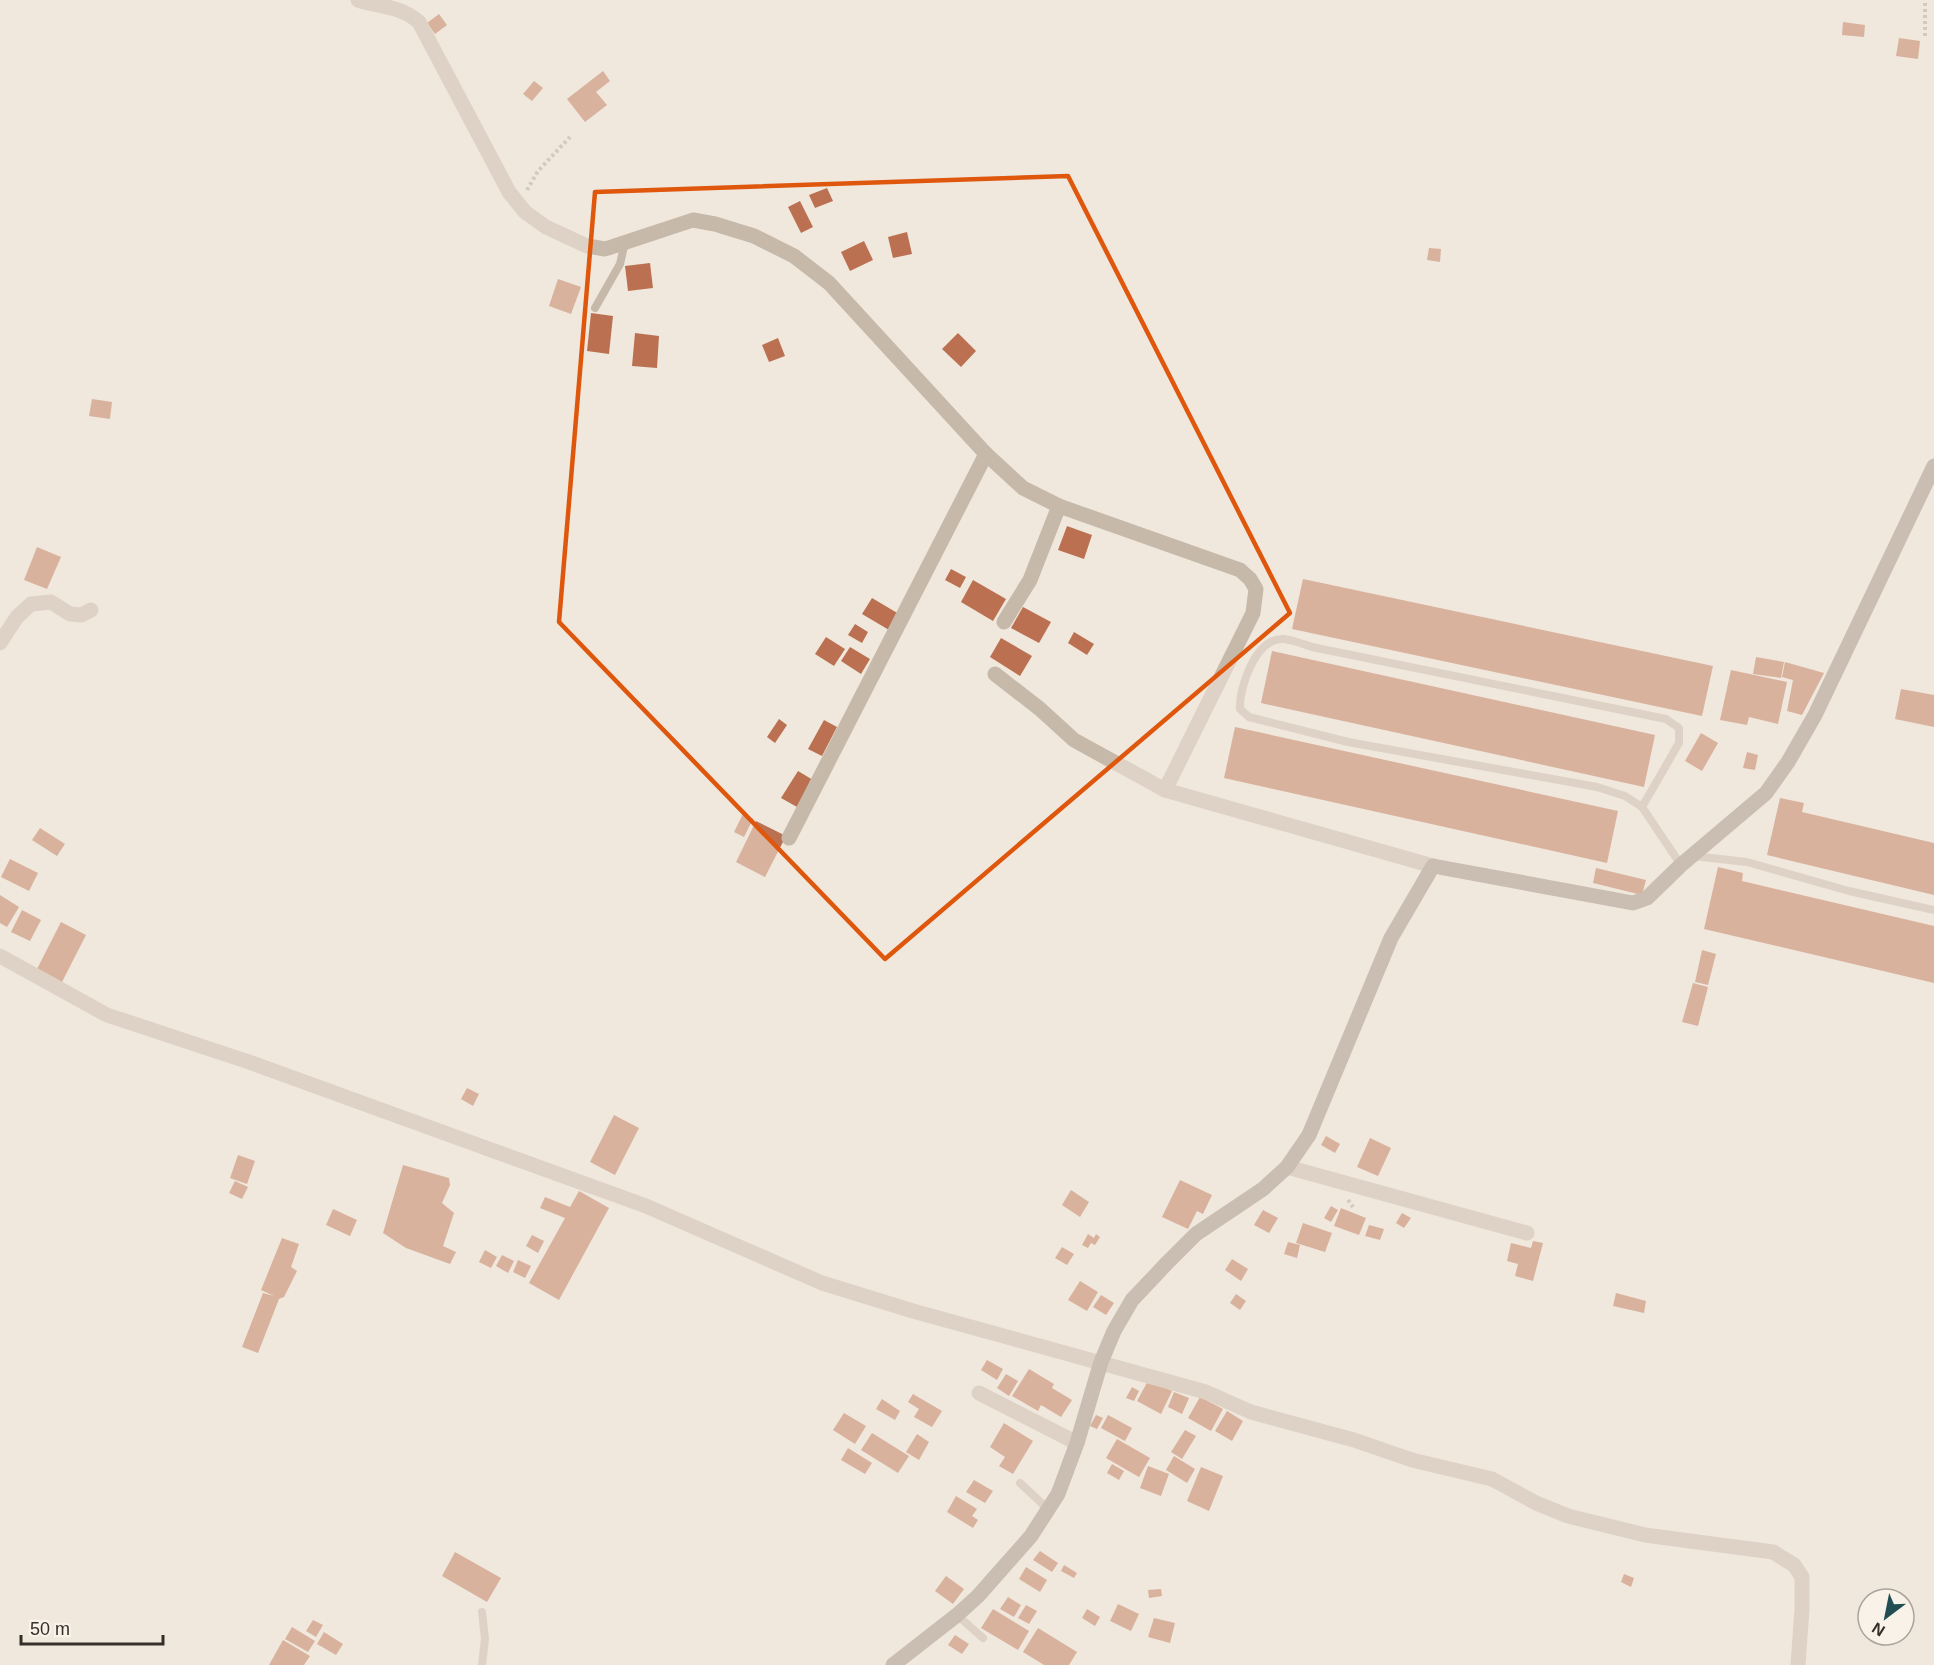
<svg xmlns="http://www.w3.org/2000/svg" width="1934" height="1665" viewBox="0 0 1934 1665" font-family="Arial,sans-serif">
	<rect width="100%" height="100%" fill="#f0e8dd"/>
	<g fill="#bb7151">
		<path d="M439,14L447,25L435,34L427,23Z"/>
		<path d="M1843,22L1865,25L1864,37L1842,35Z"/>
		<path d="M1899,38L1920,41L1918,59L1896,56Z"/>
		<path d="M603,71L610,81L596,92L607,105L585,122L567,99Z"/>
		<path d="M534,81L543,88L532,101L523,94Z"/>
		<path d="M827,188L833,201L815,208L809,195Z"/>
		<path d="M800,201L813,227L801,233L788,207Z"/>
		<path d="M907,232L912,254L893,258L888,237Z"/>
		<path d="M864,241L873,260L850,271L841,252Z"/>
		<path d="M1429,248L1441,249L1440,262L1427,260Z"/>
		<path d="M650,263L653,288L628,291L625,266Z"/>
		<path d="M558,279L581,287L571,314L549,306Z"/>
		<path d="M591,313L613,316L609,354L587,351Z"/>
		<path d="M635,333L659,336L657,368L632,366Z"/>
		<path d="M958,333L976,351L961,367L942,349Z"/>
		<path d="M778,338L785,356L769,362L762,345Z"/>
		<path d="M92,399L112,402L110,419L89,416Z"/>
		<path d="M1067,526L1092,535L1084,559L1058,550Z"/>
		<path d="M37,547L61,557L47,589L24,580Z"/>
		<path d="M951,569L966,577L960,588L945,580Z"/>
		<path d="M1303,579L1713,666L1702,716L1292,629Z"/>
		<path d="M973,580L1006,599L993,621L961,602Z"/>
		<path d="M872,598L899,614L889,630L862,614Z"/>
		<path d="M1023,607L1051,622L1039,643L1011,628Z"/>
		<path d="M855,624L868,632L862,643L848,635Z"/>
		<path d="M1074,632L1094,644L1087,655L1068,643Z"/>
		<path d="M826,637L845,649L834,666L815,654Z"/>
		<path d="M1001,638L1032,656L1020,676L990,657Z"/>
		<path d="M850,647L870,659L861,674L841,661Z"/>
		<path d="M1272,651L1655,735L1644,787L1261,703Z"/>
		<path d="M1756,657L1784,662L1781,678L1753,674Z"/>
		<path d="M1785,662L1824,673L1802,715L1787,711L1793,680L1782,677Z"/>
		<path d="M1731,670L1787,682L1778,724L1749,717L1747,725L1720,720Z"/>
		<path d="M1901,689L1934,695V727L1895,719Z"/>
		<path d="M779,719L787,725L775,743L767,737Z"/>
		<path d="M824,720L837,727L822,756L808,749Z"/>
		<path d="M1235,727L1618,811L1607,863L1224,778Z"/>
		<path d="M1701,733L1718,743L1702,771L1685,761Z"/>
		<path d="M1747,752L1758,755L1755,770L1743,768Z"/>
		<path d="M798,771L813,780L797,807L781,798Z"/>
		<path d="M1780,798L1804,803L1802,812L1934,843V895L1767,855Z"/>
		<path d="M743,814L753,819L744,837L734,832Z"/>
		<path d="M756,821L786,836L765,877L736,862Z"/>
		<path d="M40,828L65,844L57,856L32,840Z"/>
		<path d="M10,859L38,873L29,891L1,877Z"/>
		<path d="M1718,867L1743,873L1742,881L1934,926V983L1704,929Z"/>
		<path d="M1596,868L1646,880L1642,895L1593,883Z"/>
		<path d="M0,895L19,907L7,927L0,923Z"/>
		<path d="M22,910L41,920L30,941L11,932Z"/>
		<path d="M61,922L86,935L62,982L37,969Z"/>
		<path d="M1702,950L1716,954L1708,985L1695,982Z"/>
		<path d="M1693,983L1708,987L1698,1026L1682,1022Z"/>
		<path d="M467,1088L479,1094L473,1106L461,1099Z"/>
		<path d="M614,1115L639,1128L615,1175L590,1162Z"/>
		<path d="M1326,1136L1340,1144L1335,1153L1321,1145Z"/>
		<path d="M1370,1138L1391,1148L1378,1176L1357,1167Z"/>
		<path d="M238,1155L255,1161L247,1184L230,1178Z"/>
		<path d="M403,1165L449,1178L450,1185L442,1203L454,1213L443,1246L456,1252L450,1264L406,1248L383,1233Z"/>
		<path d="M1180,1180L1212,1195L1203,1214L1197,1211L1188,1229L1162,1217Z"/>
		<path d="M235,1181L248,1187L242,1199L229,1193Z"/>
		<path d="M1071,1190L1089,1202L1080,1217L1062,1205Z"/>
		<path d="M579,1191L609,1208L559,1300L529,1283L565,1218L540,1208L545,1197L570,1207Z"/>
		<path d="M1331,1206L1338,1210L1331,1222L1324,1218Z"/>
		<path d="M1341,1208L1366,1218L1359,1235L1334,1226Z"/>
		<path d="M333,1209L357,1220L350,1236L326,1225Z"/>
		<path d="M1263,1210L1278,1218L1269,1233L1254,1225Z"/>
		<path d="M1402,1213L1411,1218L1404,1228L1396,1223Z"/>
		<path d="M1303,1223L1332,1233L1325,1252L1296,1243Z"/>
		<path d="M1369,1225L1384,1229L1380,1240L1365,1236Z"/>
		<path d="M1088,1234L1094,1238L1096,1234L1100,1237L1095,1245L1091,1243L1088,1248L1082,1245Z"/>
		<path d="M532,1235L544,1241L538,1253L526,1246Z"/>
		<path d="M282,1238L299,1244L291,1267L297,1271L284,1297L279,1299L258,1353L242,1347L263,1293L274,1296L261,1290Z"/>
		<path d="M1533,1241L1543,1243L1533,1281L1515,1276L1518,1264L1507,1261L1511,1243L1531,1248Z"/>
		<path d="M1288,1242L1300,1245L1297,1258L1284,1254Z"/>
		<path d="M1062,1247L1074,1254L1067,1265L1055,1258Z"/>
		<path d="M485,1250L497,1257L491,1268L479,1262Z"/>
		<path d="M502,1255L514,1261L508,1273L496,1266Z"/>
		<path d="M1232,1259L1248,1269L1241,1281L1225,1270Z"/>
		<path d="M518,1260L531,1266L525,1278L513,1272Z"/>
		<path d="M1080,1281L1098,1292L1087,1311L1068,1300Z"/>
		<path d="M1616,1293L1646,1301L1644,1313L1613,1306Z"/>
		<path d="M1236,1294L1246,1301L1240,1310L1230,1303Z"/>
		<path d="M1101,1295L1114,1303L1106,1315L1093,1307Z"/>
		<path d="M987,1360L1003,1369L997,1380L981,1370Z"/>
		<path d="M1029,1369L1054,1384L1052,1388L1072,1400L1061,1417L1041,1405L1038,1411L1012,1396Z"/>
		<path d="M1006,1374L1018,1381L1009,1396L997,1388Z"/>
		<path d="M1149,1379L1172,1391L1161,1414L1137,1401Z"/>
		<path d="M1132,1387L1139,1391L1134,1401L1126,1398Z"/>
		<path d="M1174,1392L1189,1398L1182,1414L1168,1407Z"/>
		<path d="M913,1394L942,1411L932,1427L914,1417L919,1409L908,1402Z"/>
		<path d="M1200,1397L1223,1409L1211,1431L1188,1418Z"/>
		<path d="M882,1399L900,1411L895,1420L876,1409Z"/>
		<path d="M1227,1411L1243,1421L1232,1441L1215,1431Z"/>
		<path d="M844,1413L866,1426L855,1444L833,1430Z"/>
		<path d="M1096,1415L1103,1418L1097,1429L1090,1426Z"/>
		<path d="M1108,1415L1132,1428L1125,1441L1101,1428Z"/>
		<path d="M1004,1423L1033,1441L1013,1474L999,1466L1005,1457L990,1447Z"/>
		<path d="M1185,1430L1196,1436L1182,1459L1171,1452Z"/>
		<path d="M872,1433L909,1456L898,1473L861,1450Z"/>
		<path d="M917,1434L929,1442L919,1460L906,1452Z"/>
		<path d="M1117,1439L1150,1458L1139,1477L1106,1458Z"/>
		<path d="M848,1448L872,1463L865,1474L841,1460Z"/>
		<path d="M1174,1456L1195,1469L1187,1483L1166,1470Z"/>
		<path d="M1112,1464L1124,1471L1119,1480L1107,1473Z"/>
		<path d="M1148,1466L1169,1474L1161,1496L1140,1488Z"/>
		<path d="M1201,1467L1223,1476L1209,1511L1187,1501Z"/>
		<path d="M974,1480L993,1491L985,1503L966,1492Z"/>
		<path d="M956,1496L977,1509L972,1516L978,1520L973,1528L947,1512Z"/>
		<path d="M1040,1551L1058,1563L1052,1572L1033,1560Z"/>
		<path d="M455,1552L501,1578L487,1602L442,1576Z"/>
		<path d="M1064,1565L1077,1573L1074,1578L1061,1571Z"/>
		<path d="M1026,1567L1047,1580L1040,1592L1019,1579Z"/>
		<path d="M1624,1574L1634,1578L1631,1587L1621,1582Z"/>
		<path d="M946,1576L964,1589L953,1604L935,1591Z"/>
		<path d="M1161,1589L1162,1596L1149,1598L1148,1590Z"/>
		<path d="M1008,1597L1021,1605L1014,1617L1000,1609Z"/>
		<path d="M1118,1604L1139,1614L1131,1631L1110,1621Z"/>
		<path d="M1026,1605L1037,1611L1029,1624L1018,1618Z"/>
		<path d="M993,1609L1029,1631L1018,1650L981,1628Z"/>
		<path d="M1087,1609L1100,1617L1095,1626L1082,1618Z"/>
		<path d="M1154,1618L1175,1623L1170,1643L1148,1637Z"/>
		<path d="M313,1620L323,1625L316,1637L306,1631Z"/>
		<path d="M292,1627L315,1641L308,1652L285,1639Z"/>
		<path d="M1038,1628L1077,1652L1069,1665H1044L1023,1652Z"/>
		<path d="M324,1632L343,1644L336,1655L317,1644Z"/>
		<path d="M955,1635L969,1644L962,1654L948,1645Z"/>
		<path d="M283,1640L310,1656L304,1665H269Z"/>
	</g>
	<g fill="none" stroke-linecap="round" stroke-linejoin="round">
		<g stroke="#b3a495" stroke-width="4" stroke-dasharray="3 3" stroke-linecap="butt">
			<path d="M1925,36V0"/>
			<path d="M527,190L538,171L570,137"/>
			<path d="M1348,1200L1353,1207"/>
		</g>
		<g stroke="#c7b9aa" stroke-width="8">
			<path d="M595,308L620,264L625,242"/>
			<path d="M1642,807L1679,743V728L1666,719L1312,647C1303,644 1293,640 1284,639C1256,637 1239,687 1240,709L1249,717L1348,742L1597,787L1625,796L1642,807L1681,865"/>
			<path d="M1693,856L1747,862L1849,891L1934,910"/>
			<path d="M1020,1483L1048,1509"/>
			<path d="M957,1615L983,1638"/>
			<path d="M482,1665L485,1639L482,1612"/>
		</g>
		<g stroke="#c7b9aa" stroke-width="15">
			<path d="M358,0C380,7 401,6 419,22L509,192L525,212L546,227L587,246L605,249L693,220L715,224L754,236L794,256L829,283L986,454L1023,488L1059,506L1240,570L1250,579L1256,589L1253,613L1165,790L1433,866"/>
			<path d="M1004,622L1030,580L1059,506"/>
			<path d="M0,643L17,617L31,604L51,602L70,614L81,615L91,610"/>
			<path d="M995,674L1040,709L1074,740L1165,790"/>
			<path d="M789,838L986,454"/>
			<path d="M0,956L107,1015L249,1062L646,1206L822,1283L913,1311L1206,1392L1251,1412L1354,1440L1412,1460L1492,1479L1536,1503L1568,1516L1645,1535L1773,1552L1794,1565L1802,1577V1609L1798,1665"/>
			<path d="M1287,1167L1527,1233"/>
			<path d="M979,1393L1077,1443"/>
		</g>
		<path stroke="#9b897c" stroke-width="15" d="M893,1665L957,1615L978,1596L1031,1536L1058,1494L1077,1443L1101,1362L1114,1331L1132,1300L1167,1263L1196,1234L1263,1189L1287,1167L1309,1135L1391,938L1433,866L1633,903L1647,898L1681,865L1766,793L1788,762L1815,715L1934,466"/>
	</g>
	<path d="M0 0H1934V1665H0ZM1068,176L1290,613L885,959L559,622L595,192Z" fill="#f0e8dd" fill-opacity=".55" fill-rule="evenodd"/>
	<path fill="none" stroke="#df570d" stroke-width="4.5" stroke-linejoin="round" d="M1068,176L1290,613L885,959L559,622L595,192Z"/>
	<g transform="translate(1886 1617) rotate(212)"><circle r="28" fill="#f8f2e9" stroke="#aaa49c" stroke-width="1.5"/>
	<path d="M0-4.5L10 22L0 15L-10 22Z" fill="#224d53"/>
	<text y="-9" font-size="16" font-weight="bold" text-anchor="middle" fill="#352e29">N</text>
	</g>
	<path d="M21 1635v9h142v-9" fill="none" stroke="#352e29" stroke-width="3"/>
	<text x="30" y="1635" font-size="18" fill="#352e29" stroke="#f8f2e9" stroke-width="4.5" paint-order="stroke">50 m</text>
</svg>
